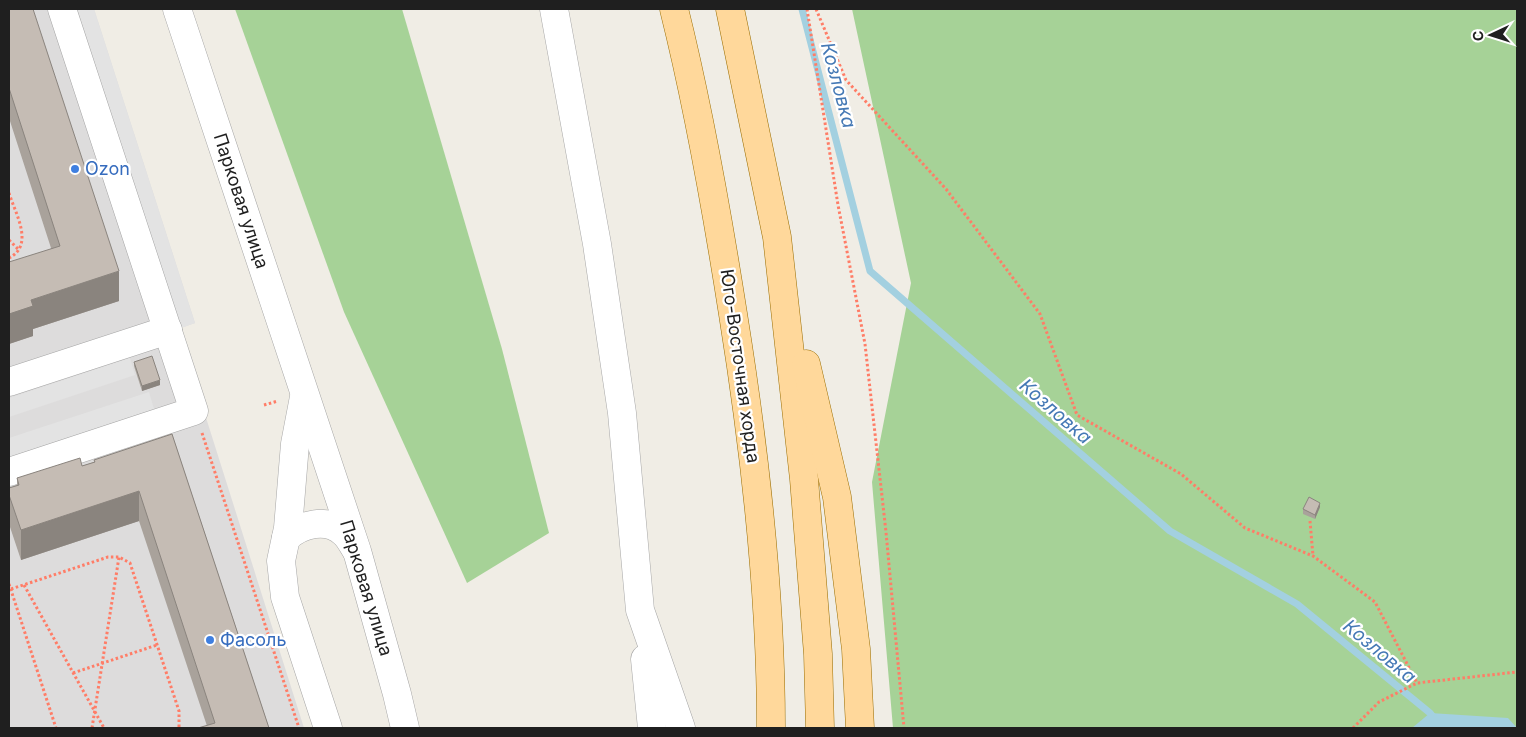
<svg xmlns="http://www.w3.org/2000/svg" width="1526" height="737" viewBox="0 0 1526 737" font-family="Inter,sans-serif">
	<rect width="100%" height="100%" fill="#f0ede5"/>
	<path fill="#dddcdc" d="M9,9H94L195,323L178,329L304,728H9Z"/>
	<g fill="#a6d297">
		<path d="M235,9H402L502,349L549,533L467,583L344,312Z"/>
		<path d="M852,9H1517V728H893L872,482L911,283Z"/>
	</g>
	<g fill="#e3e3e3">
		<path d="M75,9H94L195,323L178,329Z"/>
		<path d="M130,358L135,375L9,417V398Z"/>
		<path d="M149,392L154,409L9,457V438Z"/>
	</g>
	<path fill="#a3d0e0" d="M1430,713L1508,718L1517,728H1412Z"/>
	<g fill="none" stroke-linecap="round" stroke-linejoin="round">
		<path stroke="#a3d0e0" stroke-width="7" d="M802,9L870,271L1170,531L1297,604L1430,713L1442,728"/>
		<defs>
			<g id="minor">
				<path d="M177,9L357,551L397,694L405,728"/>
				<path d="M554,9L597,244L622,413L640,610L681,728"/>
				<path d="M9,382L168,330"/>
				<path d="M304,397L295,444L288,528L281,561L285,597L328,728"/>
				<path d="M9,472L194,411L62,9"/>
				<path d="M286,538C301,524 327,517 344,533C349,537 352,544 356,550"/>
				<path d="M645,659L652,728"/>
			</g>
			<g id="major">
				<path d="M674,9C699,109 717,212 733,314C755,451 771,589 771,728"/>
				<path d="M730,9L777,237L804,479L818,654L820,728"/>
				<path d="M806,364L837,497L856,649L860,728"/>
			</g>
		</defs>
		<use href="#minor" stroke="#a6a6a6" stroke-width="29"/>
		<use href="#major" stroke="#9a6d00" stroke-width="29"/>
		<g stroke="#ff7d67" stroke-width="3" stroke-dasharray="2.5 2.5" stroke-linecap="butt">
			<path d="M807,9L838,205L865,344L886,532L904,728"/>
			<path d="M816,9L846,80L946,189L1040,314L1077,415L1181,474L1245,528L1313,556L1375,602L1417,683"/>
			<path d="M9,193C15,213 35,245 9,258"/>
			<path d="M9,240L19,250"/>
			<path d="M264,405L278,401"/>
			<path d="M202,433L299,728"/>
			<path d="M1310,521L1313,556"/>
			<path d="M9,584L56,728"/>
			<path d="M24,585L104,728"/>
			<path d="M11,589L108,557H119L130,563L179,711V728"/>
			<path d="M73,673L157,645"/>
			<path d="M92,728L119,557"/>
			<path d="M1353,728L1379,702L1417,683L1517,672"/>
		</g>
		<use href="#minor" stroke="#fff" stroke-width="28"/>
		<use href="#major" stroke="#ffd89b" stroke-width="28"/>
	</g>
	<g fill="#a9a29b">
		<path d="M9,9L119,301L33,329V336L9,344L51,248L9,118Z"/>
		<path d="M134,362L160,385L142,391L134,366Z"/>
		<path d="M172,434L269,728L207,726L139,521L21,560L9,524V488L17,485V478L82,466L94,462V460Z"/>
		<path d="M1320,507L1315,519L1303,514V509Z"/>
	</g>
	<g fill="#8a847e">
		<path d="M119,271V301L33,329V336L9,344V314L31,300Z"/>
		<path d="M160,380V385L142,391V386Z"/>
		<path d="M139,491V521L21,560V530Z"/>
		<path d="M1320,503V507L1315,519V515Z"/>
	</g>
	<g fill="#c5bcb4" stroke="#8a847e">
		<path d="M9,9H33L119,271L31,300L33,306L9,314V262L60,246L9,88Z"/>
		<path d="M152,356L160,380L142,386L134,362Z"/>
		<path d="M172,434L269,728H198L215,723L139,491L21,530L9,495V488L19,485L17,478L80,458L82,466L95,462L94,460Z"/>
		<path d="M1309,497L1320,503L1315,515L1303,509Z"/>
	</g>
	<g fill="#3f7fe0" stroke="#fff" stroke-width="2">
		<circle cx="75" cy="169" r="5"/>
		<circle cx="210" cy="640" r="5"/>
	</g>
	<g text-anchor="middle" stroke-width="4.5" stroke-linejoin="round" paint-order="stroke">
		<g font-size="18" fill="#366cbe" stroke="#fff" text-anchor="start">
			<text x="85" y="175">Ozon</text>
			<text x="220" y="646">Фасоль</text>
		</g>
		<g font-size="18" fill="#1f1f1f" stroke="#fff">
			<text transform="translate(241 201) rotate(72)" y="6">Парковая улица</text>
			<text transform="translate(740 366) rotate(82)" y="6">Юго-Восточная хорда</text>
			<text transform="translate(366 588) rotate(73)" y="6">Парковая улица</text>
		</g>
		<g font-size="19" font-style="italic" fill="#4579b5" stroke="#fff">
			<text transform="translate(839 85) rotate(75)" y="7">Козловка</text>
			<text transform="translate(1056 411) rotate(41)" y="7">Козловка</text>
			<text transform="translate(1380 651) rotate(40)" y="7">Козловка</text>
		</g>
	</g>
	<rect width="1526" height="737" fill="none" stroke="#1f1f1f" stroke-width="20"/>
	<g transform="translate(1491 35) rotate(266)" stroke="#ffffff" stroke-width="4" paint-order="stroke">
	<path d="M0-4L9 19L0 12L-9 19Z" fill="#1f1f1f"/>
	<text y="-8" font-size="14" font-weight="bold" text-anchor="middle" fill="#1f1f1f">С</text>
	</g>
</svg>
